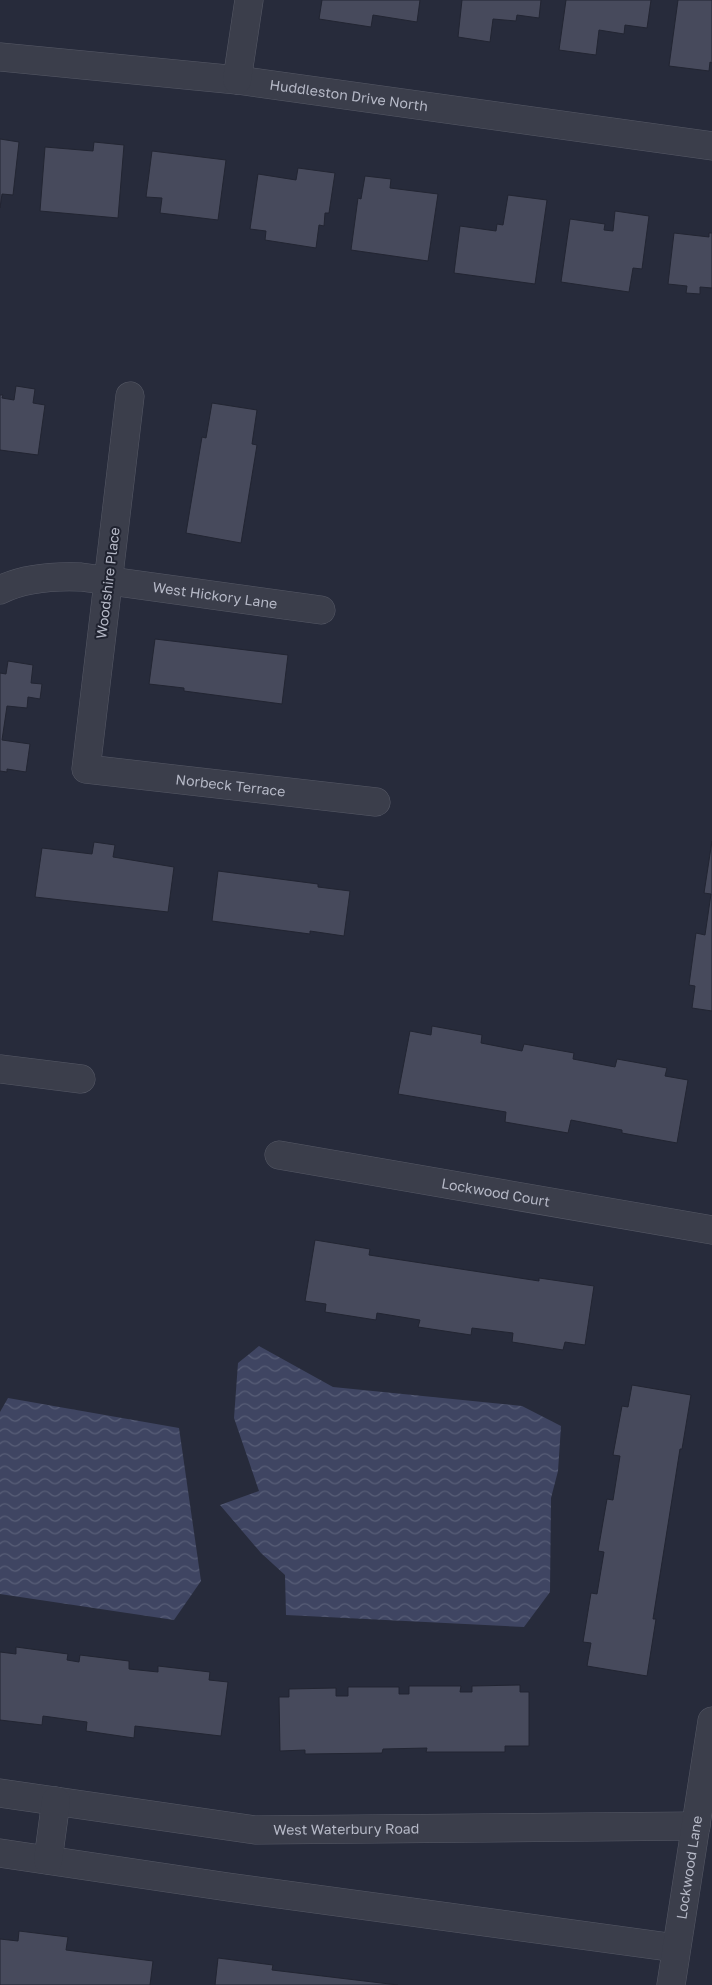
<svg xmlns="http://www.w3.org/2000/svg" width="712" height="1985" viewBox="0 0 712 1985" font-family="'Golos Text',sans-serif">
	<defs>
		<pattern id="water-waves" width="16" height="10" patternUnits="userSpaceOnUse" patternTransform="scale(1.25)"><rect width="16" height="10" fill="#3f4562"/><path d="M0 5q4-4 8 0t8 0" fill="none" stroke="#585e77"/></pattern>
	</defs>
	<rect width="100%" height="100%" fill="#272b3b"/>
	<g fill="url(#water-waves)">
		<path d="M259,1346L333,1387L522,1406L561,1426L558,1471L551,1498L550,1592L524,1627L286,1615L285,1575L261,1553L220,1505L259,1491L234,1418L238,1363Z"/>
		<path d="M8,1398L179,1428L201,1581L174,1620L0,1594V1412Z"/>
	</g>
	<g fill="#474a5c" stroke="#222532">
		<path d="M322,0H420L417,22L373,15L371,27L319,19Z"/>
		<path d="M462,0H541L539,18L517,15L516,21L493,19L490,42L458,37Z"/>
		<path d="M566,0H651L647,28L625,25L624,34L599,30L596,55L559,50Z"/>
		<path d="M678,0H712V63L710,62L709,71L669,66Z"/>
		<path d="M0,139L19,142L13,195L2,194L0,208Z"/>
		<path d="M94,142L124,145L118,218L40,211L45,147L93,151Z"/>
		<path d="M152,151L226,160L218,220L160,213L162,198L146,197Z"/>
		<path d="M298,168L335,173L329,213H325L324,226L319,225L316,248L265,240L266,231L250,229L258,174L296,180Z"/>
		<path d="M365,176L391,179L390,188L438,194L428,261L351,250L358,198L361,199Z"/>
		<path d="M508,195L547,200L535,284L454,273L460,226L496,231L497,224L503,225Z"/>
		<path d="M615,211L649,216L642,269L633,268L629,292L561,282L570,219L605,224L604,230L613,231Z"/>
		<path d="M674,233L709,237V233H712V288L700,287V294L686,293L687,286L668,284Z"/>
		<path d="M16,386L35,389L33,403L45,405L38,455L0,450V395H3L2,398L14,400Z"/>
		<path d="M212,403L257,410L252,444L257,445L241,543L186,533L202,437L206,438Z"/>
		<path d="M155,639L288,655L282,704L184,691V688L149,684Z"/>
		<path d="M8,661L33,665L31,683L42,684L40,699L28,697L27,708L7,706L2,740L30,744L26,772L7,769V772L0,771V673L6,674Z"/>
		<path d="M712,841V1011L692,1008L695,986L689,985L696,933L705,935L711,894L704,893Z"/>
		<path d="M94,842L115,845L113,857L174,867L168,912L35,897L42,848L92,854Z"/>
		<path d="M218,871L318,884V887L350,891L344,936L310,931V934L212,921Z"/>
		<path d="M432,1026L482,1035L481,1043L522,1051L524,1044L574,1053L573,1059L615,1067L617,1059L667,1068L665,1076L688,1080L677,1143L622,1133V1130L571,1120L568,1133L505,1122L506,1112L398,1094L410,1031L431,1035Z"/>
		<path d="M315,1240L370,1249L369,1255L539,1281V1278L594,1286L585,1345L565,1342L563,1350L512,1342L513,1333L472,1328L471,1335L418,1327L420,1320L377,1313L376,1320L325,1312L326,1304L305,1301Z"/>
		<path d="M632,1385L691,1395L682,1449H680L653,1619H656L647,1676L587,1666L591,1643L583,1642L591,1593L597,1594L604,1552L598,1551L607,1499L613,1500L620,1456L613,1455L622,1406L628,1407Z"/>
		<path d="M16,1647L68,1654L67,1660L79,1662L80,1655L129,1661V1669L158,1672V1666L210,1672L209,1680L228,1682L221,1736L135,1726L134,1738L86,1731L87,1722L43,1716L42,1725L0,1720V1652L16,1654Z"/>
		<path d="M520,1685V1692H529V1746H505V1752H426L427,1748L383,1749L382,1753L305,1754V1750L280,1751L279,1697H289V1689L336,1688V1696H348V1687H399V1694H409V1686H461L460,1692H472V1686Z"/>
		<path d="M19,1931L68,1937L66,1950L153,1961L150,1985H0V1939L18,1941Z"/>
		<path d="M218,1958L273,1965L272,1970L398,1985H215Z"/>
	</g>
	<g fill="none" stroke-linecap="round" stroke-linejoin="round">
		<defs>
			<g id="minor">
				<path id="s1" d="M0,57L237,80L712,146"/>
				<path d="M237,80L249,0"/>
				<path id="s2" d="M130,396L86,769L376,802"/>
				<path id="s3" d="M0,590C24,578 55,576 81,577L321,610"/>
				<path d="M0,1069L81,1079"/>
				<path id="s4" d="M279,1155L712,1230"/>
				<path id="s5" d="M0,1793L255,1830L696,1826"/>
				<path d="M0,1853L228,1887L676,1948"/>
				<path d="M48,1860L56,1801"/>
				<path id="s6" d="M671,1985L712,1721"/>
			</g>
		</defs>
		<use href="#minor" stroke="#565966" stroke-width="29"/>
		<use href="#minor" stroke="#3b3e4b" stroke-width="28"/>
	</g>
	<g text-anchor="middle" stroke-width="4" stroke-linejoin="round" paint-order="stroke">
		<g font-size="14" fill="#b6b9c7" stroke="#202330">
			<text dy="5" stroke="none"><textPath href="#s1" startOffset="351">Huddleston Drive North</textPath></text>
			<text transform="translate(108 583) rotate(-83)" y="5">Woodshire Place</text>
			<text dy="5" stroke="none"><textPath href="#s3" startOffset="218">West Hickory Lane</textPath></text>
			<text dy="5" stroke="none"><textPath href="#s2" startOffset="521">Norbeck Terrace</textPath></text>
			<text dy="5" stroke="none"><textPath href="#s4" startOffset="220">Lockwood Court</textPath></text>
			<text dy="5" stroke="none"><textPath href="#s5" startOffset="349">West Waterbury Road</textPath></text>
			<text dy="5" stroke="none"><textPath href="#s6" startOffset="119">Lockwood Lane</textPath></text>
		</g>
	</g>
</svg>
